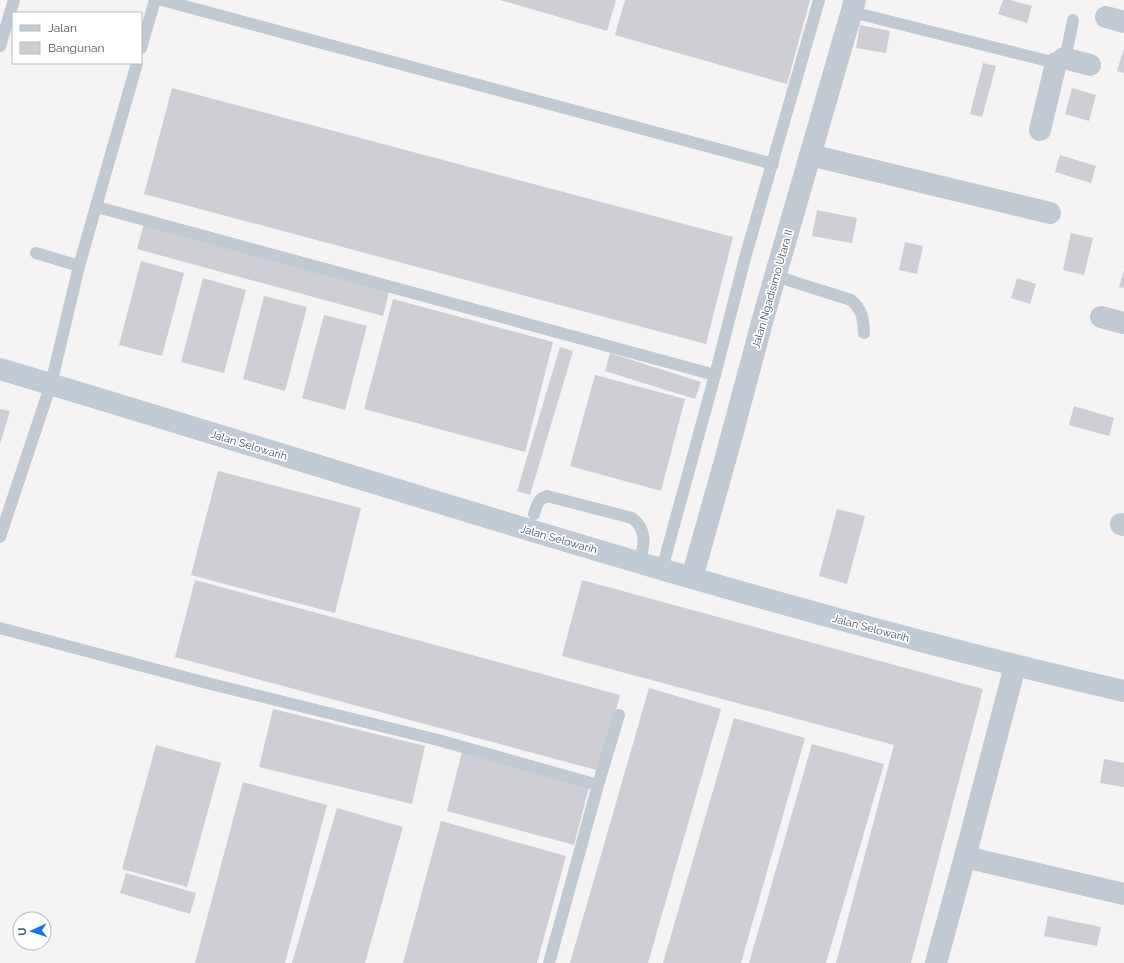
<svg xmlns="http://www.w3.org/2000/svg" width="1124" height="963" viewBox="0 0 1124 963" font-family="Raleway,sans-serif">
	<rect width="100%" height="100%" fill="#f5f3f3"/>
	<g fill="#cdcfd5">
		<path d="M500,0H616L607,31Z"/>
		<path d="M625,0H810L787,84L615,35Z"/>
		<path d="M1003,0H1010L1032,6L1027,23L998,14Z"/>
		<path d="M860,25L890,31L886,53L856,48Z"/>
		<path d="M1124,48V73L1117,71Z"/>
		<path d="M983,63L996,66L982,117L970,114Z"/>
		<path d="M172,88L733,237L706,344L144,194Z"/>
		<path d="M1072,88L1096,95L1089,121L1065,114Z"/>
		<path d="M1060,155L1096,166L1091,183L1055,172Z"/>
		<path d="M817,210L857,218L852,243L812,236Z"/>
		<path d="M144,224L389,292L383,316L137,249Z"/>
		<path d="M1071,233L1093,238L1084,275L1063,270Z"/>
		<path d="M905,242L923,246L917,274L899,270Z"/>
		<path d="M141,261L184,273L162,356L119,345Z"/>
		<path d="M1124,270V288L1119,287Z"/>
		<path d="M203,278L246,290L224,373L181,362Z"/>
		<path d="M1017,278L1036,284L1030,304L1011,298Z"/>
		<path d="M264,296L307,307L285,391L243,379Z"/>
		<path d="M393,299L553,342L525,452L364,409Z"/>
		<path d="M324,315L367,326L345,410L302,398Z"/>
		<path d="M560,347L573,351L530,495L517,491Z"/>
		<path d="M610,353L701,382L695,399L605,371Z"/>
		<path d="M595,375L685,399L661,491L570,466Z"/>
		<path d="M1074,406L1114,418L1109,436L1069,425Z"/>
		<path d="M0,409L10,411L0,444Z"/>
		<path d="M218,471L361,508L335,613L191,575Z"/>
		<path d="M837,509L865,516L847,584L819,576Z"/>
		<path d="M195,580L620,695L600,771L175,657Z"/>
		<path d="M582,580L983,689L911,963H836L894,745L562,656Z"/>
		<path d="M649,688L721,709L648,963H570Z"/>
		<path d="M273,709L425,746L412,804L259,767Z"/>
		<path d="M734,718L805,738L741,963H663Z"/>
		<path d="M812,744L884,764L826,963H749Z"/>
		<path d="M156,745L221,763L187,887L122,869Z"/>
		<path d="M462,752L589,787L574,845L447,811Z"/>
		<path d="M1104,759L1124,763V787L1100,783Z"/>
		<path d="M243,782L327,805L285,963H195Z"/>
		<path d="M337,808L403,827L365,963H292Z"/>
		<path d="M441,821L566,856L537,963H403Z"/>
		<path d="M126,873L196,893L190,914L120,893Z"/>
		<path d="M1048,916L1101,927L1097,946L1044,936Z"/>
	</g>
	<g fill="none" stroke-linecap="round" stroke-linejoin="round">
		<g stroke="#c1cad2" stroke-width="12">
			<path d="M162,0L773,164"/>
			<path d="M852,12L1056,63L1062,62L1066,55L1073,20"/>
			<path d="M0,46L14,0"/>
			<path d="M141,48L155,0"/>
			<path d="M97,207L715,375"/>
			<path d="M36,253L79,266"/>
			<path d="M775,276L851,300C863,311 863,318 864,333"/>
			<path d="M534,514C537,505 538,499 547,496L632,518C648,530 644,545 640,562"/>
			<path d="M0,537L51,384L79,266L137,63"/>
			<path d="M662,569L715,375L745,258L819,0"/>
			<path d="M0,628L203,682L438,740L598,785"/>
			<path d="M549,963L598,785L619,715"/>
		</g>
		<g stroke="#c1cad2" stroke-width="22">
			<path d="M1106,17L1124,22"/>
			<path d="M1064,58L1090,65"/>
			<path d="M1040,130L1056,63"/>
			<path d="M810,155L1050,213"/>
			<path d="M1101,317L1124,323"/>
			<path d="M1121,524L1124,525"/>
			<path d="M692,578L726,457L764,315L855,0"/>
			<path d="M965,857L1124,894"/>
			<path d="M936,963L965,857L1015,666"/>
		</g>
		<path stroke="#c1cbd6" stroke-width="22" d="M0,369C373,480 744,604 1124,691"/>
	</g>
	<g text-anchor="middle" stroke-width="3.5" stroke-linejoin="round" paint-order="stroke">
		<g font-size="11" fill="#4a5661" stroke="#fff">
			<text transform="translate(772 289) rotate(-74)" y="4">Jalan Ngadisimo Utara II</text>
			<text transform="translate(249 445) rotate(17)" y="4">Jalan Selowarih</text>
			<text transform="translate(559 539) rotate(16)" y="4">Jalan Selowarih</text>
			<text transform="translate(871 628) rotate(15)" y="4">Jalan Selowarih</text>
		</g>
	</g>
	<rect x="12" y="12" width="130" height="52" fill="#ffffff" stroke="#b7bbc0"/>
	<rect x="20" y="25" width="20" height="6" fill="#c1cbd6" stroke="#b7bbc0"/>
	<text x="48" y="32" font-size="12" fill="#4a5661">Jalan</text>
	<rect x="20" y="42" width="20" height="12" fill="#cdcfd5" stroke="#b7bbc0"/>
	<text x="48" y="52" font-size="12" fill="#4a5661">Bangunan</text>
	<g transform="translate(32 931) rotate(267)"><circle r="19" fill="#ffffff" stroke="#b7bbc0"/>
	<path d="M0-3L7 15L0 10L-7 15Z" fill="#1a73e8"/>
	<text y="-6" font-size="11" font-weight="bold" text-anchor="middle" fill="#4a5661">U</text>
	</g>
</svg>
